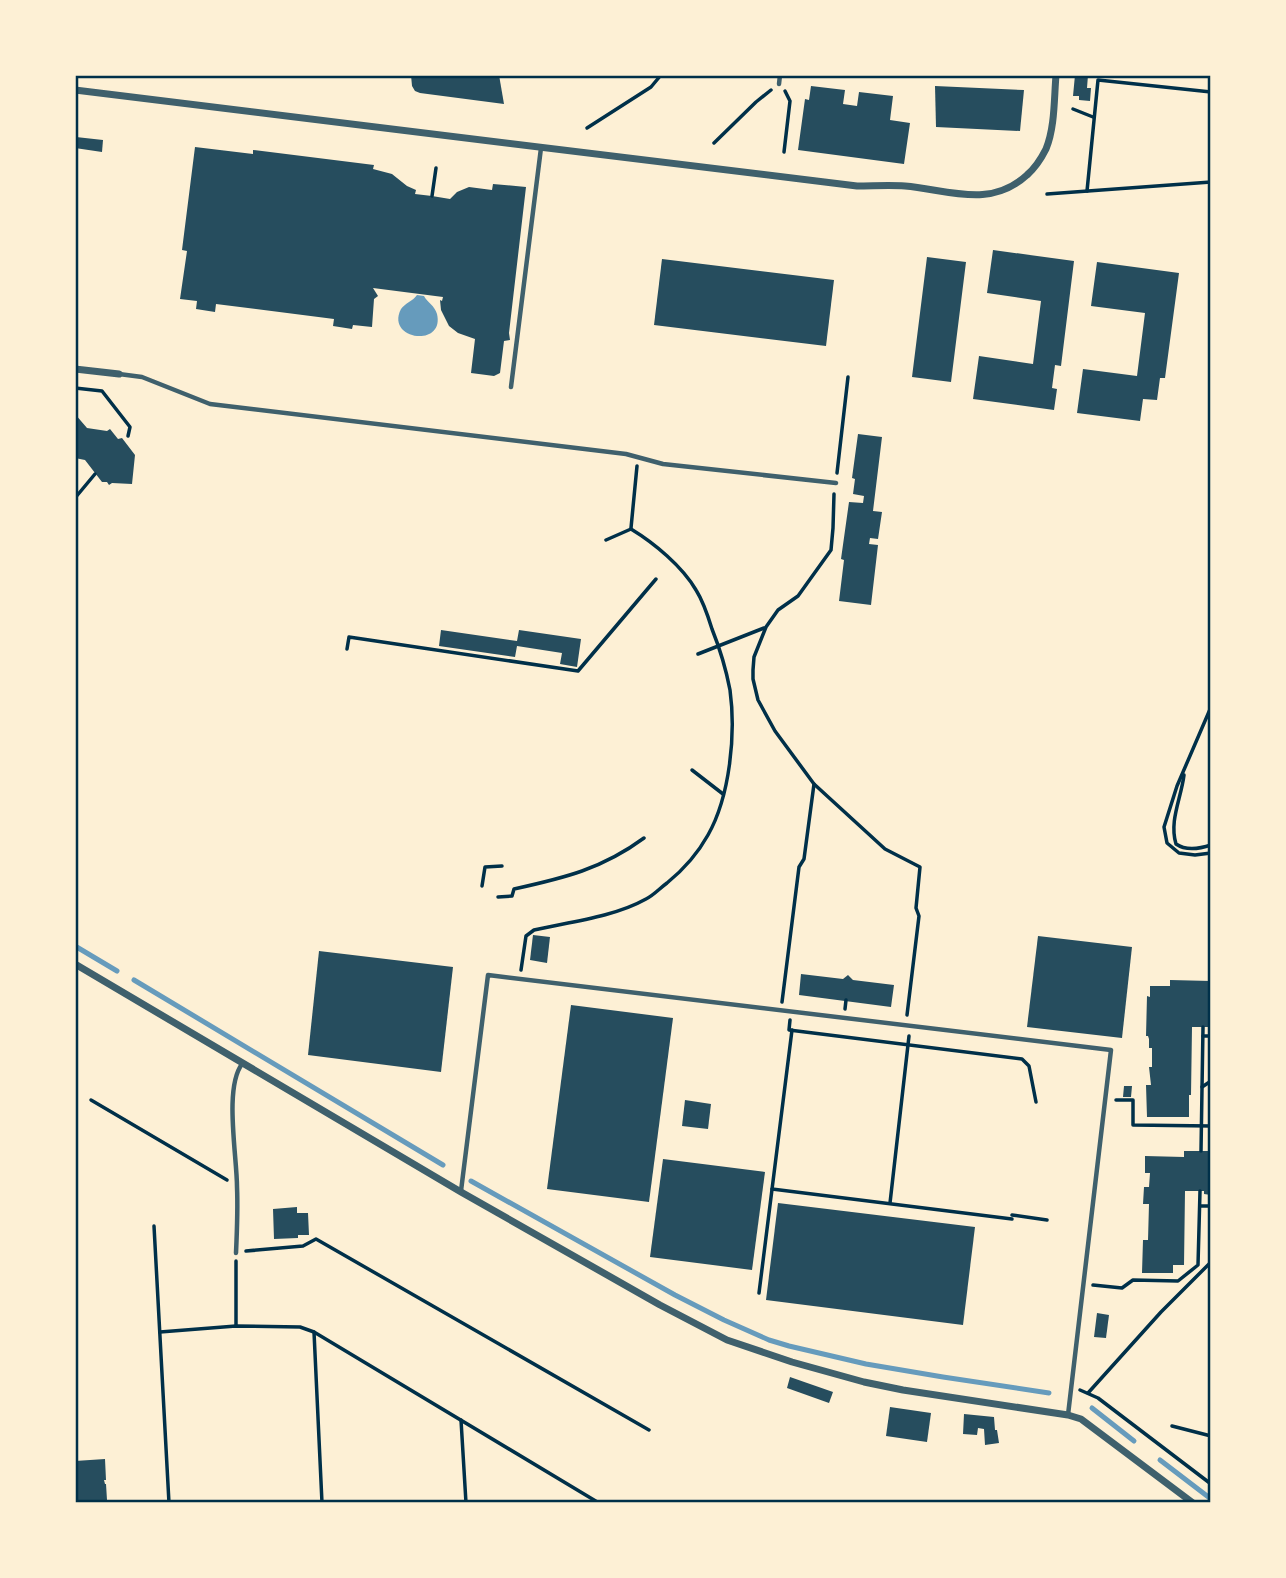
<svg xmlns="http://www.w3.org/2000/svg" width="1286" height="1578" viewBox="0 0 1286 1578" font-family="'Open Sans',sans-serif">
	<rect width="100%" height="100%" fill="#fdf0d5"/>
	<path fill="#669bbc" d="M417,295L424,296C427,302 435,306 437,314C445,348 385,340 401,309C405,303 413,301 417,295Z"/>
	<g fill="none" stroke-linecap="round" stroke-linejoin="round">
		<g stroke="#669bbc" stroke-width="5">
			<path d="M75,946L117,971"/>
			<path d="M134,980L443,1165"/>
			<path d="M471,1181L675,1295L724,1320L769,1340L789,1346L866,1364L943,1377L1049,1393"/>
			<path d="M1092,1408L1134,1441"/>
			<path d="M1160,1460L1211,1499"/>
		</g>
	</g>
	<g fill="#264d5e">
		<path d="M411,75H499L504,104L420,93L415,91L412,86Z"/>
		<path d="M1075,75H1088L1087,88H1091L1090,101L1079,100V96H1073Z"/>
		<path d="M811,86L845,90L843,104L857,106L859,92L893,96L890,120L910,123L904,164L798,150L805,99L809,100Z"/>
		<path d="M935,86L1024,90L1020,131L936,127Z"/>
		<path d="M76,137L103,140L102,152L75,148Z"/>
		<path d="M195,147L253,154V150L374,165L373,169L392,174L407,186L416,190L415,194L432,196L450,199L457,192L469,187L492,190L493,184L526,187L509,333L510,340L504,341L500,373L494,376L471,373L475,339L458,333L449,326L441,310L440,300L442,301L443,297L373,288L378,296L374,299L372,327L353,325L352,329L333,326L334,319L216,304L215,312L196,309L197,301L180,299L187,251L182,250Z"/>
		<path d="M993,250L1074,261L1061,366L1055,365L1052,388L1057,389L1054,410L973,399L979,356L1033,364L1041,301L987,293Z"/>
		<path d="M927,257L966,262L951,382L912,377Z"/>
		<path d="M662,259L834,280L826,346L654,325Z"/>
		<path d="M1097,262L1179,273L1165,378H1160L1157,400L1143,399L1140,421L1077,413L1083,369L1137,376L1145,313L1091,306Z"/>
		<path d="M75,414L87,428L107,431L110,429L118,439L122,438L135,455L132,484L112,483L109,485L107,482H102L85,460L75,458Z"/>
		<path d="M858,434L882,437L873,511L882,512L878,539L870,538L869,544L878,545L871,605L839,601L844,560L841,559L849,502L863,503L864,496L853,494L855,479L852,478Z"/>
		<path d="M441,630L517,641L519,630L581,639L577,667L560,664L562,653L517,646L515,657L439,646Z"/>
		<path d="M533,935L550,937L547,963L530,960Z"/>
		<path d="M1038,936L1132,947L1122,1038L1027,1027Z"/>
		<path d="M319,951L453,967L441,1072L308,1055Z"/>
		<path d="M801,974L843,979L848,975L853,980L894,985L891,1007L799,995Z"/>
		<path d="M1170,980L1211,981V1027H1192L1191,1095H1189V1117H1147L1146,1085H1151L1149,1067H1152V1048H1149V1039L1148,1036H1146L1147,996L1150,997V986H1170Z"/>
		<path d="M571,1005L673,1018L649,1202L547,1189Z"/>
		<path d="M1124,1086H1132L1131,1097H1123Z"/>
		<path d="M685,1100L711,1104L708,1129L682,1126Z"/>
		<path d="M1184,1151H1211V1195L1204,1194V1191H1185L1184,1265H1173V1273H1142L1143,1240H1148L1149,1204H1143L1144,1187H1149L1150,1173H1145V1156L1184,1157Z"/>
		<path d="M663,1159L765,1172L752,1270L650,1257Z"/>
		<path d="M778,1203L975,1227L963,1325L766,1300Z"/>
		<path d="M297,1207V1213H308L309,1235H298V1238L274,1239L273,1209Z"/>
		<path d="M1097,1313L1109,1315L1106,1338L1094,1337Z"/>
		<path d="M790,1377L833,1392L829,1403L787,1388Z"/>
		<path d="M890,1407L931,1413L927,1442L886,1436Z"/>
		<path d="M964,1414L994,1417L995,1430H997L999,1443L985,1445L984,1429L978,1428L977,1435L963,1434Z"/>
		<path d="M105,1459L106,1480H104L105,1484H106L107,1500L75,1502V1461Z"/>
	</g>
	<g fill="none" stroke-linecap="round" stroke-linejoin="round">
		<g stroke="#003049" stroke-width="3.5">
			<path d="M1073,109L1093,117"/>
			<path d="M587,128L651,87L661,75"/>
			<path d="M714,143L756,102L771,90"/>
			<path d="M784,152L790,101L785,91"/>
			<path d="M1087,191L1098,80L1211,92"/>
			<path d="M1047,194L1211,182"/>
			<path d="M432,196L436,168"/>
			<path d="M75,388L102,391L130,427L128,436"/>
			<path d="M837,473L848,377"/>
			<path d="M75,498L95,474"/>
			<path d="M631,528L637,466"/>
			<path d="M347,649L349,637L578,671L656,579"/>
			<path d="M698,654L764,628"/>
			<path d="M1211,707L1177,786L1164,827L1167,843L1179,853L1195,855L1211,853"/>
			<path d="M692,770L723,794"/>
			<path d="M1184,775C1181,799 1169,821 1176,844C1186,851 1199,849 1211,845"/>
			<path d="M814,784L885,849L920,867L916,908L919,916L907,1015"/>
			<path d="M482,886L485,867L502,866"/>
			<path d="M498,897L512,896L514,889C564,878 602,869 644,838"/>
			<path d="M521,970L526,936L534,930C569,922 614,917 646,899C654,895 660,888 667,883C683,870 698,853 708,835C730,796 736,734 730,690C726,669 720,649 712,629C708,616 703,601 696,590C682,566 654,543 631,529L606,540"/>
			<path d="M782,1002L799,867L804,859L814,784L775,731L758,700L753,679V670L754,657L766,627L778,610L798,596L831,550L833,528L834,494"/>
			<path d="M845,1009L846,1000"/>
			<path d="M790,1020L789,1030L1022,1059L1029,1066L1036,1102"/>
			<path d="M1203,1036H1211"/>
			<path d="M1202,1087L1211,1081"/>
			<path d="M91,1100L227,1180"/>
			<path d="M1116,1100H1133V1125L1211,1126"/>
			<path d="M1201,1151L1203,1027"/>
			<path d="M772,1189L1012,1219"/>
			<path d="M890,1203L909,1036"/>
			<path d="M1200,1206H1211"/>
			<path d="M1012,1215L1047,1220"/>
			<path d="M154,1226L169,1503"/>
			<path d="M246,1251L303,1246L316,1239L649,1430"/>
			<path d="M1093,1285L1122,1288L1133,1280L1178,1281L1198,1265L1200,1191"/>
			<path d="M759,1293L792,1030"/>
			<path d="M236,1326V1261"/>
			<path d="M160,1332L236,1326L300,1327L314,1332L599,1503"/>
			<path d="M314,1332L322,1503"/>
			<path d="M1080,1390L1098,1398L1211,1484"/>
			<path d="M1088,1393L1161,1312L1211,1262"/>
			<path d="M461,1420L466,1503"/>
			<path d="M1172,1426L1211,1436"/>
		</g>
		<g stroke="#3f606c" stroke-width="4.5">
			<path d="M779,84L780,75"/>
			<path d="M119,374L142,377L210,404L626,454L663,464L836,483"/>
			<path d="M511,387L541,148"/>
			<path d="M461,1191L488,975L1111,1050L1068,1415"/>
			<path d="M236,1253C237,1231 238,1209 237,1187C237,1156 224,1088 242,1064"/>
		</g>
		<g stroke="#3f606c" stroke-width="7">
			<path d="M75,90L857,186C873,186 889,185 905,186C949,190 990,209 1027,175C1035,168 1041,159 1046,149C1055,127 1054,99 1056,75"/>
			<path d="M75,369L119,374"/>
			<path d="M75,964L461,1192L660,1305L727,1340L792,1362L864,1382L903,1390L1068,1415L1081,1419L1193,1503"/>
		</g>
	</g>
	<rect width="1286" height="1578" fill="none" stroke="#fdf0d5" stroke-width="154"/>
	<rect x="77" y="77" width="1132" height="1424" fill="none" stroke="#003049" stroke-width="2.5"/>
</svg>
